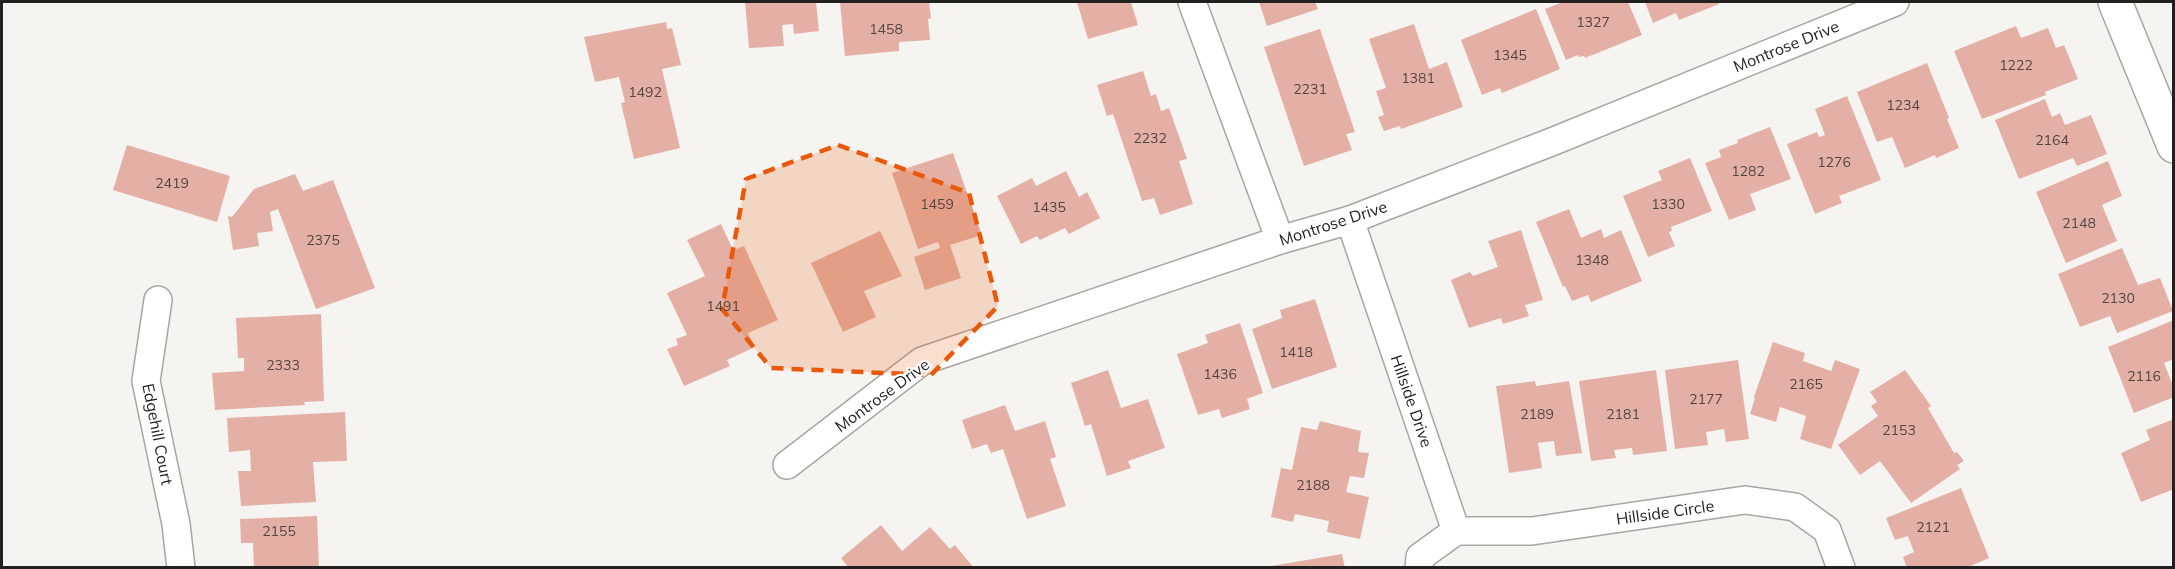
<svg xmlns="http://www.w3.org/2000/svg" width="2175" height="569" viewBox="0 0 2175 569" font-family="Mulish,sans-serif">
	<rect width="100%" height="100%" fill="#f6f4f1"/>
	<g fill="#e4b0a6">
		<path d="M745,2H816L819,31L794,34L793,24L782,25L784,46L749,48Z"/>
		<path d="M840,2H929L931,18L928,19L930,40L899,42V51L845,56Z"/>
		<path d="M1077,2H1131L1138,25L1088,39Z"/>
		<path d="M1259,2H1315L1318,9L1267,26Z"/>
		<path d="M1563,2H1628L1642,35L1585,58L1584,56L1579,57L1578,55L1566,60L1545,9Z"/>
		<path d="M1645,2H1718L1719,4L1679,20L1676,13L1653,23Z"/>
		<path d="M1536,9L1560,69L1502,93L1500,88L1482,95L1461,40Z"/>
		<path d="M666,22L667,29L672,28L681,65L662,69L680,148L634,159L621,103L625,102L619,77L595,82L584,37Z"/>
		<path d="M1414,24L1429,69L1447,62L1463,107L1401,129L1400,126L1384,131L1378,117L1384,115L1376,91L1386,88L1369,39Z"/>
		<path d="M2016,26L2021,38L2048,28L2056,48L2064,45L2078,79L2045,92L2046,95L1982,119L1954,51Z"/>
		<path d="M1320,29L1355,132L1346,134L1352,150L1304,166L1264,47Z"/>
		<path d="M1927,63L1949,118L1947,119L1959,148L1936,158L1935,155L1905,168L1892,137L1877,142L1857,92Z"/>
		<path d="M1143,71L1151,96L1156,94L1161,111L1169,108L1187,159L1179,161L1193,204L1160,215L1154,198L1142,201L1113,114L1107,116L1097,85Z"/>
		<path d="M1847,96L1881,180L1839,196L1842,203L1815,214L1787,144L1817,132L1819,137L1825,135L1815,109Z"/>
		<path d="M2045,99L2052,117L2060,113L2065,125L2091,115L2107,154L2077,166L2073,158L2019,179L1995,120Z"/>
		<path d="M1770,127L1791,179L1750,194L1756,210L1729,220L1705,163L1721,157L1719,150L1738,143L1737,140Z"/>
		<path d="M127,145L230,176L217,222L113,190Z"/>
		<path d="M953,153L982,235L950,245L961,278L925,290L914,257L940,248L938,242L918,249L892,173Z"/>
		<path d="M1690,158L1712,211L1671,227L1672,231L1669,232L1675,246L1648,257L1623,196L1662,180L1658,171Z"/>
		<path d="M2108,161L2122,196L2102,205L2117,241L2066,263L2036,192Z"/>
		<path d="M1066,171L1079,197L1087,192L1100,218L1069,234L1065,228L1040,240L1037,236L1021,244L997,196L1032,178L1036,186Z"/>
		<path d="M295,174L303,191L333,180L375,288L316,309L278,209L270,212L273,231L257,233L259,246L233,250L228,216L232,217L254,189Z"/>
		<path d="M1569,209L1581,238L1601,229L1604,238L1621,230L1642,281L1591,302L1588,295L1572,301L1565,286L1563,287L1536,222Z"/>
		<path d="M721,224L733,250L744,246L778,320L748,333L755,347L727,360L730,366L684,386L667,349L678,345L676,339L687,335L667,293L705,276L687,240Z"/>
		<path d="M1521,230L1543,300L1525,305L1529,316L1503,324L1501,318L1469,328L1451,280L1470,272L1473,276L1498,267L1488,241Z"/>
		<path d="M880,231L902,276L864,291L876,317L843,332L811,263Z"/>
		<path d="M2122,248L2138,285L2160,278L2173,311L2117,333L2110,316L2080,327L2058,274Z"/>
		<path d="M1315,299L1337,367L1272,389L1252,329L1282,318L1280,310Z"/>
		<path d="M321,314L324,401L304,402L305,405L215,410L212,373L244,371V358H238L236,318Z"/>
		<path d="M2174,320V359L2164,363L2174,388V397L2134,413L2108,347Z"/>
		<path d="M1240,323L1263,393L1247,399L1250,409L1222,418L1219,409L1198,415L1177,354L1208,343L1205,335Z"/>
		<path d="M1773,342L1805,353L1803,361L1831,371L1835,360L1860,369L1831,449L1800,439L1806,416L1780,407L1776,422L1750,414L1755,398L1754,397Z"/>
		<path d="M1738,360L1749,439L1726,442L1724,429L1706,432L1708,445L1675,449L1665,370Z"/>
		<path d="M1108,370L1121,408L1148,399L1165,448L1128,461L1131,468L1107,476L1091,424L1085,426L1071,383Z"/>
		<path d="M1656,370L1667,451L1633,455L1632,448L1614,450L1616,458L1591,461L1579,381Z"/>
		<path d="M1905,370L1931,406L1928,408L1954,453L1957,452L1964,461L1957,465L1960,469L1911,503L1880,461L1860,475L1838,445L1878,416L1871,406L1877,402L1870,392Z"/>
		<path d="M1535,381L1536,386L1569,381L1582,453L1556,456L1554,441L1538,443L1542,468L1509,473L1496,386Z"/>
		<path d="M1005,405L1015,431L1045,421L1056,457L1050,459L1066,506L1027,519L1003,449L991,453L987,444L972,449L962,420Z"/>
		<path d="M345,412L347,461L313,462L316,502L241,506L238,471H251L250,450L229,452L227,418Z"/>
		<path d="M2174,419V489L2141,502L2121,453L2150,440L2146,430Z"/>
		<path d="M1320,421L1361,431L1358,452L1369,453L1364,478L1350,476L1346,492L1369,497L1360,539L1327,532L1329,521L1295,514L1293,522L1271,517L1281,468L1292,470L1301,427L1317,430Z"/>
		<path d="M1961,488L1989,558L1966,568H1907L1903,557L1914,552L1908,536L1895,540L1886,518Z"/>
		<path d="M317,516L319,568H254L253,543H241L240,519Z"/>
		<path d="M881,525L902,551L930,527L950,549L955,545L974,568H849L841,558Z"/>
		<path d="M1342,554L1345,568H1271V566Z"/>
	</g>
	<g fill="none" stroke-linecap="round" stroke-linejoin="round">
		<defs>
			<g id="minor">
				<path d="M1192,2L1280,240"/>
				<path d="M1350,220L1456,531L1420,557L1419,568"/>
				<path d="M158,300L146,381L176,524L181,568"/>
				<path d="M787,465L922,361L1280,240L1350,220L1554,141L1895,2"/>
				<path d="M1456,531H1532L1745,500L1795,507L1827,530L1841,568"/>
			</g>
			<path id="tertiary" d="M2115,2L2174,146"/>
		</defs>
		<use href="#minor" stroke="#a8a6a3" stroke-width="30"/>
		<use href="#tertiary" stroke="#a8a6a3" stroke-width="36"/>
		<use href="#minor" stroke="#fff" stroke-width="27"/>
		<use href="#tertiary" stroke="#fff" stroke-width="33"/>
	</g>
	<path fill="#e8590c" fill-opacity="0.2" stroke="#e8590c" stroke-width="4.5" stroke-dasharray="12 8" stroke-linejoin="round" d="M838,145L969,193L998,306L931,375L771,368L722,309L746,179Z"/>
	<g text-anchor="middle" stroke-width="4.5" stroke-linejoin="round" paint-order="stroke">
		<g font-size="14" fill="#524542">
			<text x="1593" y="27">1327</text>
			<text x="886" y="34">1458</text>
			<text x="1510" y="60">1345</text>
			<text x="2016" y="70">1222</text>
			<text x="1418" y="83">1381</text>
			<text x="1310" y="94">2231</text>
			<text x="645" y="97">1492</text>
			<text x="1903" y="110">1234</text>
			<text x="1150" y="143">2232</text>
			<text x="2052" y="145">2164</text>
			<text x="1834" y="167">1276</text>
			<text x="1748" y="176">1282</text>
			<text x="172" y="188">2419</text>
			<text x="937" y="209">1459</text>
			<text x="1668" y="209">1330</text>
			<text x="1049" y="212">1435</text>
			<text x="2079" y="228">2148</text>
			<text x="323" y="245">2375</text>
			<text x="1592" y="265">1348</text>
			<text x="2118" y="303">2130</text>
			<text x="723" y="311">1491</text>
			<text x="1296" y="357">1418</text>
			<text x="283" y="370">2333</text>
			<text x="1220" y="379">1436</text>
			<text x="2144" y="381">2116</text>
			<text x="1806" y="389">2165</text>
			<text x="1706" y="404">2177</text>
			<text x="1537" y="419">2189</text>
			<text x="1623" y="419">2181</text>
			<text x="1899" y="435">2153</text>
			<text x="1313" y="490">2188</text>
			<text x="1933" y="532">2121</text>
			<text x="279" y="536">2155</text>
		</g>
		<g font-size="16" fill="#212120" stroke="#fff">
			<text transform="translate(1786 46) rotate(-22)" y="6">Montrose Drive</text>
			<text transform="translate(1333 223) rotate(-18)" y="6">Montrose Drive</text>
			<text transform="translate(882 395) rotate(-36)" y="6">Montrose Drive</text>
			<text transform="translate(1412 401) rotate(71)" y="6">Hillside Drive</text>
			<text transform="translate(158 434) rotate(79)" y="6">Edgehill Court</text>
			<text transform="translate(1665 512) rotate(-8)" y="6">Hillside Circle</text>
		</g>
	</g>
	<rect width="2175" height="569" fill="none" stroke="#212120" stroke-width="6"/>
</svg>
